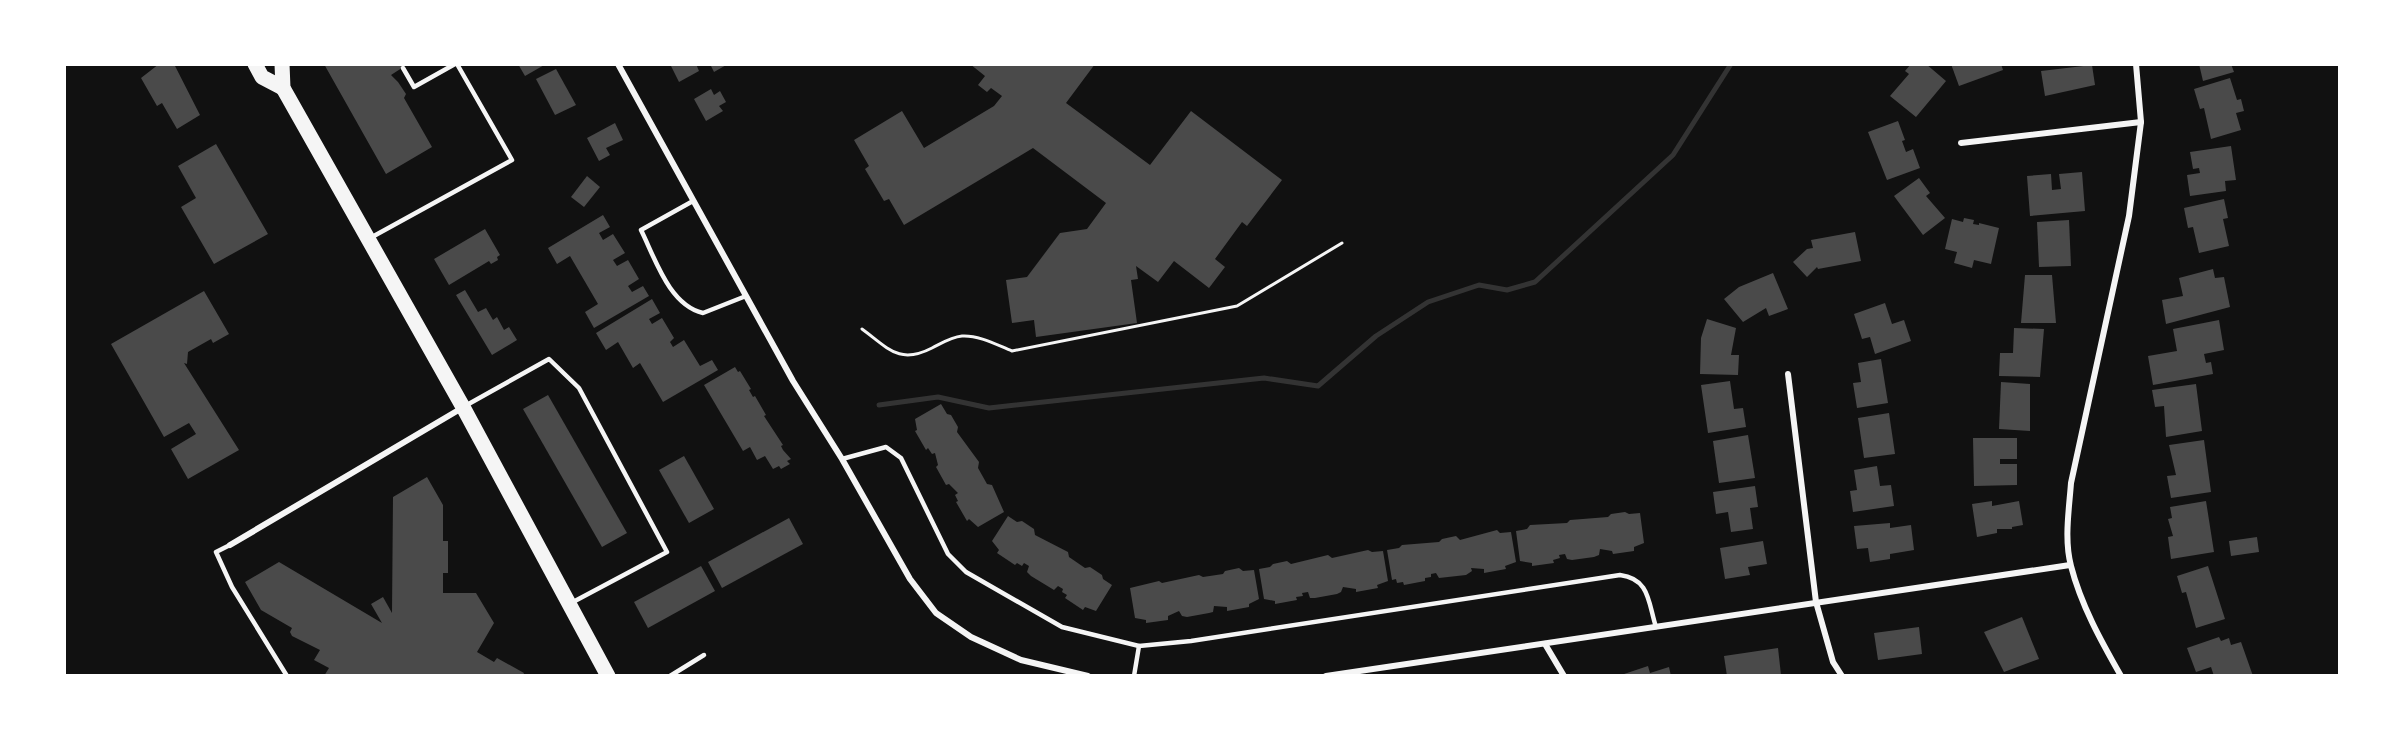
<svg xmlns="http://www.w3.org/2000/svg" width="2404" height="740" viewBox="0 0 2404 740" font-family="Raleway,sans-serif">
	<rect width="100%" height="100%" fill="#111"/>
	<g fill="none" stroke-linecap="round" stroke-linejoin="round">
		<path stroke="#333" stroke-width="5" d="M879,405L938,397L989,408L1264,378L1318,386L1376,336L1428,302L1479,285L1507,290L1535,282L1673,155L1731,64"/>
	</g>
	<g fill="#4a4a4a">
		<path d="M159,64H174L200,115L177,129L162,103L157,106L141,78Z"/>
		<path d="M324,64H408L391,75L398,82L406,94L404,98L432,147L386,174Z"/>
		<path d="M518,64H546L525,76Z"/>
		<path d="M670,64H696L699,71L679,82Z"/>
		<path d="M710,64H728L714,72Z"/>
		<path d="M970,64H1095L1066,103L1150,165L1191,111L1282,180L1247,226L1242,222L1215,259L1225,267L1209,288L1174,261L1158,282L1136,266L1138,279L1131,280L1137,323L1036,337L1034,320L1012,323L1006,280L1027,277L1060,233L1087,229L1106,203L1033,148L904,225L889,199L884,201L865,169L869,166L854,140L902,111L924,148L994,106L1002,96L991,88L987,92L978,85L985,76Z"/>
		<path d="M1911,64H1926L1946,81L1916,117L1890,96L1909,74L1905,71Z"/>
		<path d="M1951,64H2001L2003,70L1959,86Z"/>
		<path d="M2199,64H2231L2234,72L2203,81Z"/>
		<path d="M2092,65L2095,85L2045,96L2041,71Z"/>
		<path d="M556,69L576,105L555,115L536,79Z"/>
		<path d="M2230,78L2237,100L2241,99L2244,111L2236,113L2241,130L2211,139L2204,108L2200,109L2194,89Z"/>
		<path d="M711,89L714,95L720,91L726,102L719,106L723,111L706,121L694,99Z"/>
		<path d="M1898,121L1905,140L1902,141L1906,152L1913,149L1920,168L1887,180L1868,132Z"/>
		<path d="M615,123L623,140L606,148L610,155L599,161L587,138Z"/>
		<path d="M216,144L268,234L214,264L181,207L196,198L178,166Z"/>
		<path d="M2231,146L2236,180L2225,181L2226,191L2190,196L2187,175L2200,173L2199,168L2193,169L2190,152Z"/>
		<path d="M2082,172L2085,211L2030,216L2027,176L2051,174L2052,190L2061,189L2059,174Z"/>
		<path d="M587,176L600,187L584,207L571,197Z"/>
		<path d="M1919,178L1930,193L1926,196L1945,218L1923,235L1894,196Z"/>
		<path d="M2224,199L2228,218L2223,219L2229,246L2199,253L2193,227L2188,228L2184,208Z"/>
		<path d="M603,215L610,227L599,233L603,240L613,234L625,253L613,260L617,266L628,260L639,279L628,286L632,292L643,286L649,296L594,328L585,312L598,304L570,256L557,264L548,248Z"/>
		<path d="M1964,218L1974,220L1973,224L1979,225V223L1999,228L1991,264L1974,260L1972,268L1954,263L1957,252L1945,249L1952,219L1963,222Z"/>
		<path d="M2069,220L2071,266L2039,267L2037,222Z"/>
		<path d="M485,229L500,255L497,257L498,260L491,264L489,261L449,285L434,259Z"/>
		<path d="M1855,232L1861,261L1818,269L1817,267L1807,277L1793,262L1807,249L1813,248L1811,240Z"/>
		<path d="M2213,269L2215,278L2224,277L2230,307L2166,324L2162,300L2183,296L2179,278Z"/>
		<path d="M1773,273L1788,309L1769,316L1766,308L1743,322L1724,299L1739,287Z"/>
		<path d="M2025,275H2052L2056,323H2021Z"/>
		<path d="M465,290L478,312L486,308L493,320L497,317L504,330L509,327L517,340L492,355L456,295Z"/>
		<path d="M204,291L229,334L213,343L211,339L188,352L187,364L184,363L239,450L188,479L171,449L196,434L189,423L164,437L111,344Z"/>
		<path d="M652,299L660,313L649,319L652,324L662,318L674,338L670,342L673,347L684,340L700,366L712,360L718,370L663,402L640,363L633,368L618,342L606,350L596,333Z"/>
		<path d="M1885,303L1892,324L1904,320L1911,341L1875,354L1870,337L1862,339L1854,314Z"/>
		<path d="M1707,319L1736,328L1731,355H1739L1738,375L1700,374L1701,338Z"/>
		<path d="M2219,320L2224,350L2204,354L2206,363L2211,362L2213,374L2153,385L2148,356L2177,351L2173,329Z"/>
		<path d="M2014,328L2044,329L2040,377L1999,376L2000,353H2013Z"/>
		<path d="M1881,359L1888,403L1857,408L1853,383L1861,382L1858,363Z"/>
		<path d="M735,367L738,372L740,371L751,389L749,390L753,397L755,396L766,415L764,416L783,445L781,446L783,450L791,459L787,461L790,464L781,469L779,466L773,469L765,456L757,460L750,447L743,451L704,385Z"/>
		<path d="M1730,381L1734,409L1743,408L1746,427L1708,433L1701,385Z"/>
		<path d="M2001,382L2030,384V431L1999,429Z"/>
		<path d="M2196,384L2202,431L2166,437L2164,406L2155,407L2152,390Z"/>
		<path d="M548,395L627,533L602,547L523,409Z"/>
		<path d="M941,404L947,414L951,415L958,427L957,432L979,462L978,468L987,484L992,485L1004,512L978,527L969,519L967,521L956,502L958,501L955,495L958,493L949,484L946,485L936,467L938,465L935,453L932,454L928,448L926,450L915,431L917,430L915,419Z"/>
		<path d="M1889,413L1895,454L1864,458L1858,418Z"/>
		<path d="M1748,435L1755,478L1719,483L1713,441Z"/>
		<path d="M1973,438H2017V459H2000V464H2017V485L1974,486Z"/>
		<path d="M2204,440L2211,492L2171,498L2167,476L2176,475L2169,445Z"/>
		<path d="M684,456L714,509L689,523L659,470Z"/>
		<path d="M1877,466L1880,486L1891,485L1894,506L1853,512L1850,491L1857,490L1854,470Z"/>
		<path d="M427,477L443,505V541H448V573H443V593H476L494,623L477,652L494,662L497,658L524,673L523,676H324L329,668L314,660L320,650L292,636L290,632L292,628L261,610L245,582L279,562L382,623L371,604L383,597L392,613L393,497Z"/>
		<path d="M1755,486L1758,507L1750,508L1753,529L1731,532L1728,512L1716,514L1713,492Z"/>
		<path d="M1992,501V506L2019,501L2023,525L2012,527V529H1997V533L1977,537L1972,504Z"/>
		<path d="M2206,501L2214,552L2171,559L2168,537L2173,536L2168,519L2172,518L2170,507Z"/>
		<path d="M1625,512L1629,514L1640,513L1644,543L1634,547V551L1613,554L1612,551L1600,549L1599,555L1594,557L1572,560L1567,559L1565,554L1559,555L1560,558L1553,560L1554,563L1532,566V563L1520,561L1516,531L1527,529L1530,525L1567,523L1570,520L1608,517L1611,514Z"/>
		<path d="M1008,516L1017,522L1022,521L1034,529L1035,535L1068,552L1069,557L1085,568L1090,567L1102,575L1103,579L1112,585L1096,611L1085,607L1083,610L1065,598L1067,595L1062,592L1063,589L1058,586L1054,590L1031,576L1027,572L1029,566L1024,563L1022,566L1017,563L1015,565L997,553L999,550L992,541Z"/>
		<path d="M789,518L803,544L722,588L708,562Z"/>
		<path d="M1890,523V528L1911,525L1914,550L1890,554V559L1870,562L1868,548L1857,549L1854,526Z"/>
		<path d="M1497,530L1500,533L1511,532L1516,562L1505,566L1506,569L1484,573V569L1471,568L1472,571L1466,575L1439,578L1436,573L1431,574V577L1425,578V581L1404,585L1403,582L1397,583L1396,579L1392,580L1387,550L1399,548L1402,545L1439,542L1442,539L1456,536L1460,540Z"/>
		<path d="M2257,537L2259,552L2231,556L2229,541Z"/>
		<path d="M1763,541L1767,564L1748,567L1750,575L1725,579L1720,548Z"/>
		<path d="M1368,550L1372,552L1383,551L1388,581L1377,585L1378,588L1356,592V589L1343,587L1341,592L1337,594L1315,598H1310L1308,592L1302,593L1303,596L1296,597L1297,600L1275,604V601L1264,599L1259,569L1270,567L1273,564L1287,561L1291,564L1328,555L1332,558Z"/>
		<path d="M701,566L715,591L648,628L634,602Z"/>
		<path d="M2208,566L2225,619L2196,628L2186,592L2182,593L2177,576Z"/>
		<path d="M1239,568L1243,571L1254,570L1259,599L1249,604V607L1227,611V607L1214,606L1213,612L1209,613L1187,617L1182,616L1179,611L1168,616V620L1146,623V620L1135,618L1130,588L1159,581L1162,583L1199,575L1203,577L1223,574L1225,571Z"/>
		<path d="M2022,617L2039,659L2004,672L1984,632Z"/>
		<path d="M1919,627L1922,654L1878,660L1874,633Z"/>
		<path d="M2219,637L2221,641L2229,638L2231,645L2241,642L2253,676H2214L2211,667L2196,672L2187,648Z"/>
		<path d="M1778,648L1781,675L1727,676L1724,656Z"/>
		<path d="M1648,666L1650,673L1669,667L1671,676H1618Z"/>
	</g>
	<g fill="none" stroke-linecap="round" stroke-linejoin="round">
		<path stroke="#f5f5f5" stroke-width="3" d="M862,329C888,348 899,365 932,348C942,343 951,337 962,336C979,335 997,345 1012,351L1237,306L1342,243"/>
		<g stroke="#f5f5f5" stroke-width="4.5">
			<path d="M403,68L414,87L455,64"/>
			<path d="M693,201L641,230C655,258 669,305 703,313L746,296"/>
			<path d="M372,237L512,160L457,64"/>
			<path d="M465,406L549,359L579,388L667,552L573,602"/>
			<path d="M842,459L886,447L901,458L948,554L966,572L1062,627L1139,646L1191,641L1620,575C1650,579 1648,602 1656,627"/>
			<path d="M230,545L216,552L232,587L287,676"/>
			<path d="M670,676L704,655"/>
			<path d="M1134,676L1139,646"/>
		</g>
		<g stroke="#f5f5f5" stroke-width="6">
			<path d="M618,64L793,381L842,459L910,579L936,613L971,637L1021,660L1088,676"/>
			<path d="M1961,143L2141,122"/>
			<path d="M1788,374L1816,602L1833,662L1842,676"/>
			<path d="M230,545L462,408"/>
			<path d="M1545,644L1564,676"/>
			<path d="M1326,676L2070,565"/>
			<path d="M2121,676C2101,641 2081,605 2071,566C2064,540 2069,510 2071,483L2129,216L2141,122L2136,64"/>
		</g>
		<g stroke="#f5f5f5" stroke-width="15">
			<path d="M255,64L262,77L283,88"/>
			<path d="M282,64L283,88L463,407L608,676"/>
		</g>
	</g>
	<rect width="2404" height="740" fill="none" stroke="#ffffff" stroke-width="132"/>
</svg>
